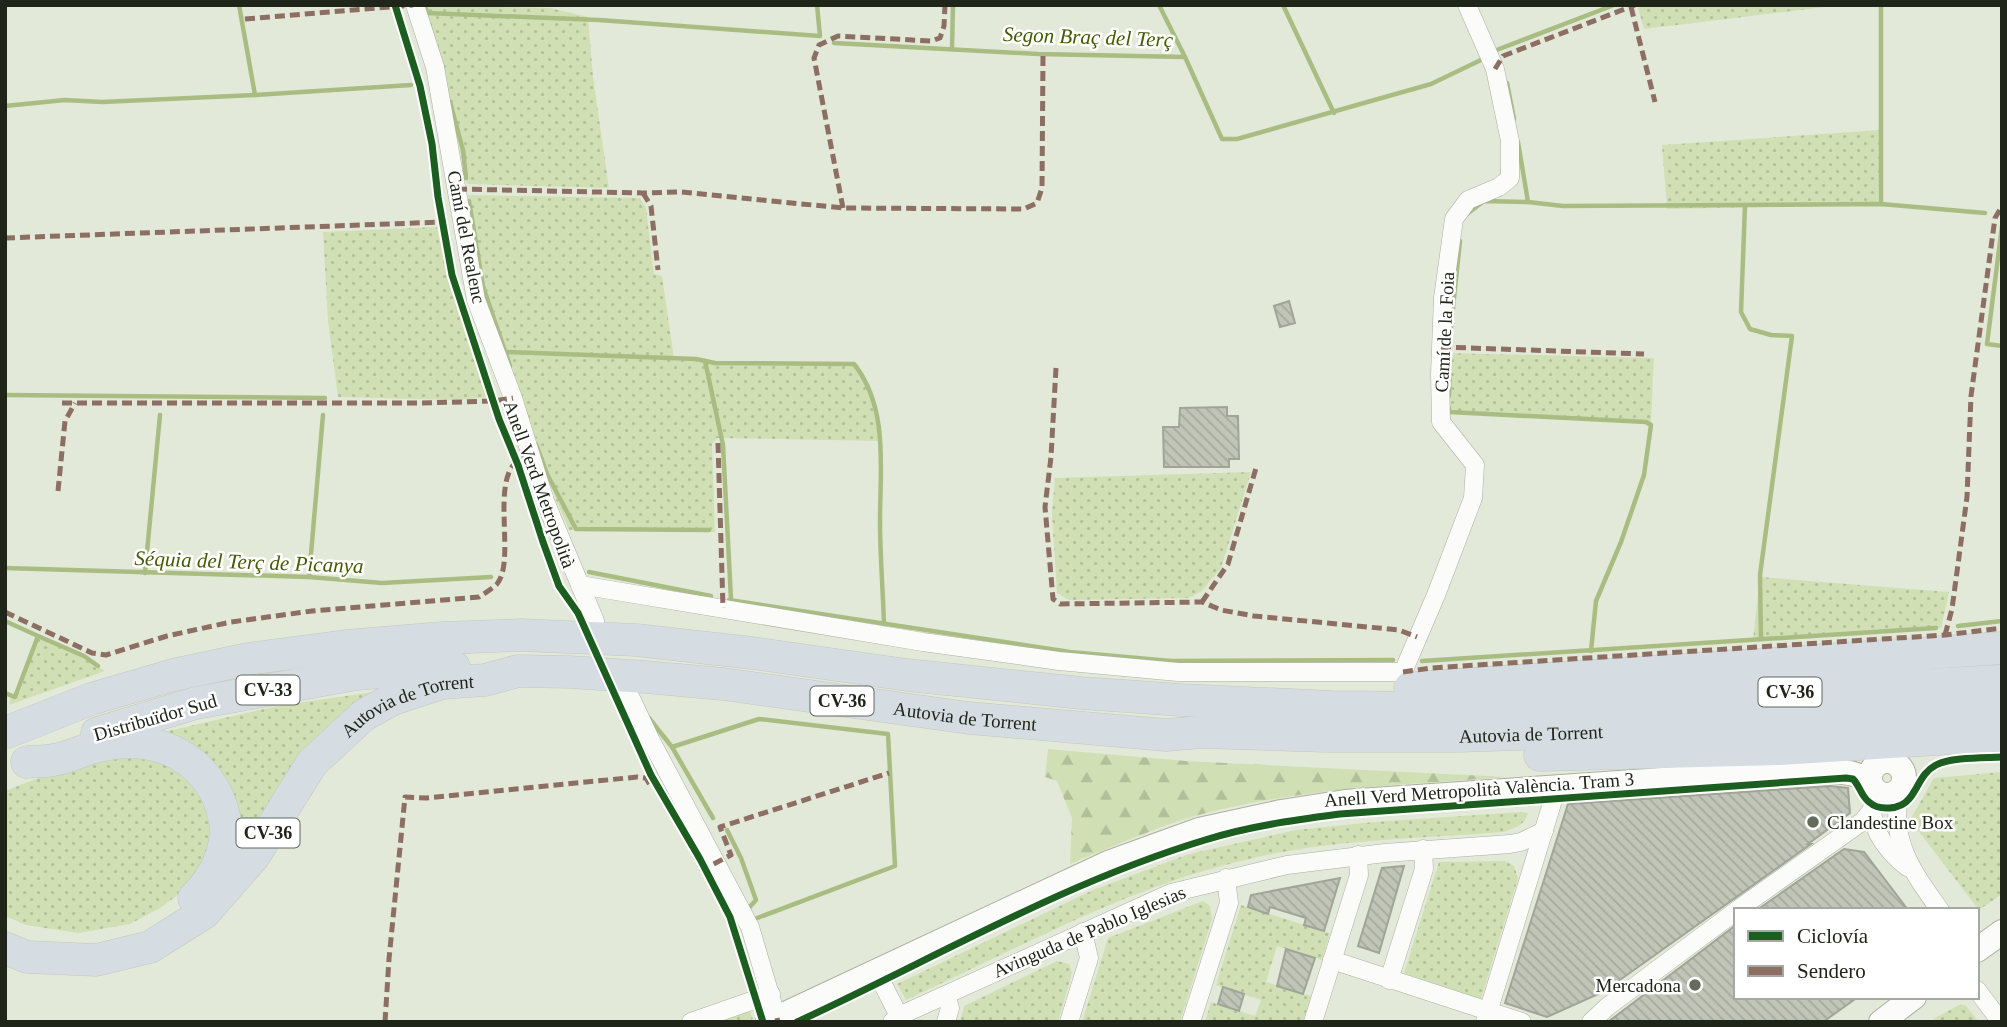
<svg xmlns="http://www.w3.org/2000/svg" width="2007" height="1027" viewBox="0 0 2007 1027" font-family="Georgia,serif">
	<defs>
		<pattern id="grass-dots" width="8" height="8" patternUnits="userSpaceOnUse" patternTransform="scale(1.75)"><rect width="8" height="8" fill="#d0e0b4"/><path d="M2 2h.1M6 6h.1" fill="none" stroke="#b2c09a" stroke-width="1.8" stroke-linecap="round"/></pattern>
		<pattern id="forest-firs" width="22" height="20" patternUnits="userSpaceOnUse" patternTransform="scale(1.75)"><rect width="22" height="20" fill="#d0e0b4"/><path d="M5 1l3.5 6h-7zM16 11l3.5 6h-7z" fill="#b2c09a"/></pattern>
		<pattern id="building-back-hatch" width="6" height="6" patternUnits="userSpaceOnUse" patternTransform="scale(1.75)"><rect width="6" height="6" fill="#c0c5b8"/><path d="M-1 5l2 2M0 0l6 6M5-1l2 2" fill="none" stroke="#a5a99e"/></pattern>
	</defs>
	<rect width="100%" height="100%" fill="#e3e9d8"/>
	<g fill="url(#grass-dots)">
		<path d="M425,5L550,8L588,17L593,77L609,188L467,184L444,74Z"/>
		<path d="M1644,5H1841L1644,29L1638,8Z"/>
		<path d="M1880,130L1878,205L1667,209L1662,145Z"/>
		<path d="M468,195L640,198L646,208L654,274L662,276L674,358L701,362L858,364L874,403L879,441L717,438L712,444L715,532L569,530L556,500L480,269Z"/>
		<path d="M437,227L447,276L489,397L457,400L338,397L328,321L323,232Z"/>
		<path d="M1447,353L1654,358L1651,422L1446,411Z"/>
		<path d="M1251,472L1221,568L1202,591L1189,598L1069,600L1057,593L1052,514L1055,478Z"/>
		<path d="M1760,577L1949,592L1941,628L1753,640Z"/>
		<path d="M36,634L86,658L105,671L9,705L11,696L20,692Z"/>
		<path d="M387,690L239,862L235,842L159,733L277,706Z"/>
		<path d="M144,753L168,760L197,783L213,815L211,849L194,883L160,908L130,924L78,933L26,925L5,916V791C50,772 95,760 144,753Z"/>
		<path d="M2002,772V894L1979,910L1910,820L1934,778Z"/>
		<path d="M1521,812L1528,813C1525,825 1515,828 1504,832C1417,839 1329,839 1245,860C1125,888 1017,949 906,1000L897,984L1093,890L1189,854L1296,830L1374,822Z"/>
		<path d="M1505,861L1514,866L1518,878L1481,999L1404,973L1439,862Z"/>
		<path d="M1203,901L1210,906L1212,919L1180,1022H1082L1108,938Z"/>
		<path d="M1241,905L1330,933L1322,960L1277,946L1266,982L1311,996L1303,1022H1205L1211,1002L1255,1016L1261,1000L1216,985Z"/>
		<path d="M1057,961L1069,964L1072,973L1058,1022H960L964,1006Z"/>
		<path d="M1961,1004L1966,1006L1979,1022H1935L1933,1019Z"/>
		<path d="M749,1009L753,1019L748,1022H711Z"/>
	</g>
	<path fill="url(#forest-firs)" d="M1048,749L1186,761L1507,777C1403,785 1296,788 1195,816C1152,829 1111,847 1070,864L1072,818L1057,781L1045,777Z"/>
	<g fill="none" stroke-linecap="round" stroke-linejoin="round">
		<g stroke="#a9bd83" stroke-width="4.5">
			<path d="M239,5L255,95"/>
			<path d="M425,5L427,13L599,20L820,36L817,5"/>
			<path d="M1159,5L1185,57"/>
			<path d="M1283,5L1334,113"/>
			<path d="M834,43L1038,54L1185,57L1222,139H1237L1431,84L1483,59"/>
			<path d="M952,49L953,5"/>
			<path d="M1494,51L1614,5"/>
			<path d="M1507,83L1514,119"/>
			<path d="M450,102L463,150L466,178"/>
			<path d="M5,106L65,100L102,102L255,95L411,85"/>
			<path d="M1518,142L1528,202L1563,206L1881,204L1985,213"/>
			<path d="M469,201L483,286L510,366"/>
			<path d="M1881,204V5"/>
			<path d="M1745,205L1741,312L1750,329L1771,335L1792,336L1760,575L1761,639"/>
			<path d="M1467,214L1484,201L1528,202"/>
			<path d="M2002,226L1987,344L2002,346"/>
			<path d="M1450,336L1460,241"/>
			<path d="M506,352L696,359L715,363L854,364C889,408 880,469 880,521C880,556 883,590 884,625"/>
			<path d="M705,361L723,445L731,599"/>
			<path d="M5,395L325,398"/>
			<path d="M1449,396L1450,359"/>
			<path d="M1449,408V412L1646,422L1651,425L1644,475L1621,542L1596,601L1591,651"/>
			<path d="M536,444L547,474L576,529L709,530"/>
			<path d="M5,568L309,577L382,583L491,577"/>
			<path d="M589,572L711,596"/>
			<path d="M145,573L160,415"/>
			<path d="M309,577L323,415"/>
			<path d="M729,600L1070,652L1171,661L1393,660"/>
			<path d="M5,621L38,636"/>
			<path d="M1958,626L2002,621"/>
			<path d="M1422,661L1936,628"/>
			<path d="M5,693L15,697L38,636L84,656L98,666"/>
			<path d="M649,718L672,747L713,818"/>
			<path d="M672,747L759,719L888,734L895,866L752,920"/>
			<path d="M727,830L741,858L756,900L748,909"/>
		</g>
	</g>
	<g fill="url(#building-back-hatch)" stroke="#a0a597" stroke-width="2">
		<path d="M1289,301L1295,323L1280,327L1274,306Z"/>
		<path d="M1227,407V416H1238L1239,459H1229V467H1164L1163,427H1179L1180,408Z"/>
		<path d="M1830,786L1848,788L1850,813L1808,844H1811L1603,992L1547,1017L1505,1003L1568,804Z"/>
		<path d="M1844,849L1864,852L1908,910H1757Z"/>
		<path d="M1404,866L1379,953L1358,946L1382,868Z"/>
		<path d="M1340,878L1324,931L1304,925L1306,918L1270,907L1268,914L1248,907L1251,895Z"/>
		<path d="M1736,925V997H1858L1823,1022H1608Z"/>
		<path d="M1286,949L1315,958L1303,994L1277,986Z"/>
		<path d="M1223,987L1244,994L1239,1011L1218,1004Z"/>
	</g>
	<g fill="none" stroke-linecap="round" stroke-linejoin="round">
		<defs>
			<g id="street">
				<path d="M415,5L435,67L476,300L513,398L545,501L595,621"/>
				<path d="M580,585L923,642L1059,661L1178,672H1403L1436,595L1473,498L1475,465L1441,422L1440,374L1443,298L1454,219L1468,200L1499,187L1510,178V141L1495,69L1467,5"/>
				<path d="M628,692L651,741L750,927L778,1022"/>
				<path d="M1901,789C1887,837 1913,873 1940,910"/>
				<path d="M1873,802C1868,828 1888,852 1907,867"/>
				<path d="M1737,910L1863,821L1872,810"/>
				<path d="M1332,960L1522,1022"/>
				<path d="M876,971L899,1016"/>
				<path d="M1389,980L1424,869L1423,849"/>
				<path d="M1977,990L2001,1022"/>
				<path d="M946,995L950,1008L946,1022"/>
				<path d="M691,1022L771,994"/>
				<path d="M892,1022L899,1016L1171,893L1287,865L1385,853L1510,844L1521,842L1544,831"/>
				<path d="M1069,1022L1089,958L1083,932"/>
				<path d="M1191,1022L1229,903L1226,878"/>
				<path d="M1313,1022L1359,875L1358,855"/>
				<path d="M1485,1022L1557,787"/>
				<path d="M1591,1022L1607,1007L1736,911"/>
			</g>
			<g id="secondary">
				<circle cx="1887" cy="778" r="17"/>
				<path d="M1977,950L2002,932"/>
				<path d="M768,1022L1108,863L1199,830L1281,812L1345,802L1793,771C1813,771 1859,767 1870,784"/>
				<path d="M1881,1022L1914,997"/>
			</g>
			<g id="highway">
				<path d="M1410,688L2002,648"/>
				<path d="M5,733L91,699L173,675L248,659L346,646L443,638L521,635L636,640L752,653L907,675L1081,693L1182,700L1332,707L1458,708L1579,703L2002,681"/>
				<path d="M97,733L196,703L356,674L454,667"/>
				<path d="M1540,755L1780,749L2002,735"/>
				<path d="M27,762C35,761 45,762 53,760C67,758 81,751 94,747C130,738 167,741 195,766C211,781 219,795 224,816C231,846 215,878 194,898"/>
				<path id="s1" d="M5,948L27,957L96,960L150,947L204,913L254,856L312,763L364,715L393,699L442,683L485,680L518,671L570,672L646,677L723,684L969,718L1166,735L1202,732L1325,736H1460L1582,732L2002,710"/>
			</g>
		</defs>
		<use href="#street" stroke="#aaafa2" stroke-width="19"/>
		<use href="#secondary" stroke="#aaafa2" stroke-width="26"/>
		<use href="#highway" stroke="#c4c7be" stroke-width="33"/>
		<use href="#street" stroke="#fbfcf9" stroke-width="18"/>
		<use href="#secondary" stroke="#fbfcf9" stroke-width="24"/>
		<use href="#highway" stroke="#d5dde3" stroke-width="32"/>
		<g stroke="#8d6e63" stroke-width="5" stroke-dasharray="10 5" stroke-linecap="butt">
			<path d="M1631,7L1655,102"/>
			<path d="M245,19L413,5"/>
			<path d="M1495,69L1503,56L1635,5"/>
			<path d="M457,189L643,193L681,192L843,208L1024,209L1037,203L1042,188L1043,56"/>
			<path d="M643,193L651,206L658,270"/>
			<path d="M843,208L814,58L819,45L838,36L931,41L940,38L944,26L945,5"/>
			<path d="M5,238L443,222"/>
			<path d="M1441,347L1644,354"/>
			<path d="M1056,368L1051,457L1045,507L1053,599L1060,604L1202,602L1221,610L1254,616L1399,630L1417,637"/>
			<path d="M62,403H422L494,401L513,398"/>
			<path d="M718,443L723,608"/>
			<path d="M58,491L65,421L75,403"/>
			<path d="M1202,602L1228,564L1256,468"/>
			<path d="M5,612L92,653L106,655L167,636L231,622L312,611L479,597C485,593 492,589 497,584C516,561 491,485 516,462C519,459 526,457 531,456"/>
			<path d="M1945,635L1952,609L1967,497L1971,396L1995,218L2002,206"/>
			<path d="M1403,672L1431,668L1945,635L2002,628"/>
			<path d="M700,868L704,869L731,855L720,827L889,773"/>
			<path d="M777,1018L778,1022"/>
			<path d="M385,1022L389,959L405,797L426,798L637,777L646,778L650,785"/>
		</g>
		<defs>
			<g id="cycleway">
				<path d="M395,5L420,86L432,144L438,197L452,275L499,419L518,465L543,542L559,586L578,613L651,775L700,859L730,917L763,1022"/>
				<path d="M797,1022C932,960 1062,883 1205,840C1249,826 1295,820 1340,814L1846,778L1853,779C1860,786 1861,796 1869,802C1879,811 1900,810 1909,799C1919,787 1921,773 1936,765C1951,757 1984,758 2002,757"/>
			</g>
		</defs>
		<use href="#cycleway" stroke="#fff" stroke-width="11"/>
		<use href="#cycleway" stroke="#1b5e20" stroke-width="7"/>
	</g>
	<g fill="#646a5c" stroke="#fff" stroke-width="2.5">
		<circle cx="1813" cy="822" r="7"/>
		<circle cx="1695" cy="985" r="7"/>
	</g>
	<g text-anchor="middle" stroke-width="5" stroke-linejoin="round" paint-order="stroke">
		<g fill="#fff" stroke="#63665e" stroke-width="2">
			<rect x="236.5" y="675.5" width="63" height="29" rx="5"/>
			<rect x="1758.5" y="677.5" width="63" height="29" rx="5"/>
			<rect x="810.5" y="686.5" width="63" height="29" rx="5"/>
			<rect x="236.5" y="818.5" width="63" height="29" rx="5"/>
		</g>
		<g font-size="18" font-weight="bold" fill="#202519">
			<text x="268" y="696">CV-33</text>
			<text x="1790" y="698">CV-36</text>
			<text x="842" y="707">CV-36</text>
			<text x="268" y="839">CV-36</text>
		</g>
		<g font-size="19" fill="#202519" stroke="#fff">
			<text transform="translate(467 237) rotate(79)" y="7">Camí del Realenc</text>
			<text transform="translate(1444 332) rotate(-87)" y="7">Camí de la Foia</text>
			<text transform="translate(540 484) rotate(70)" y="7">Anell Verd Metropolità</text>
			<text dy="7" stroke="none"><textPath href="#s1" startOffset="513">Autovia de Torrent</textPath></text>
			<text dy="7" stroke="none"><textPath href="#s1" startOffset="1080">Autovia de Torrent</textPath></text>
			<text transform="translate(155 717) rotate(-16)" y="7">Distribuïdor Sud</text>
			<text dy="7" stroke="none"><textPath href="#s1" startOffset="1647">Autovia de Torrent</textPath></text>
			<text transform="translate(1479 789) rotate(-4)" y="7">Anell Verd Metropolità València. Tram 3</text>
			<text transform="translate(1089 931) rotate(-23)" y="7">Avinguda de Pablo Iglesias</text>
		</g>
		<g font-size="19" fill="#202519" stroke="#fff" text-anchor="start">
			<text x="1827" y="829">Clandestine Box</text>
			<text x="1681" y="992" text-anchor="end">Mercadona</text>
		</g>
		<g font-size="21" font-style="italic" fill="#445b02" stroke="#fff">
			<text transform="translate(1088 37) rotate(2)" y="7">Segon Braç del Terç</text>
			<text transform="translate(249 562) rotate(2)" y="7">Séquia del Terç de Picanya</text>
		</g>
	</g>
	<rect width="2007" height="1027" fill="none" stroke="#202519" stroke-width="14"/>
	<rect x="1734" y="908" width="245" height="91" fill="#ffffff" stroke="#a6a8a3" stroke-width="2"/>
	<rect x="1748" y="931" width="35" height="10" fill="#1b5e20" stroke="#a6a8a3" stroke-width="2"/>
	<text x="1797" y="943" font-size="21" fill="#202519">Ciclovía</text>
	<rect x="1748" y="966" width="35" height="10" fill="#8d6e63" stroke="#a6a8a3" stroke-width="2"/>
	<text x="1797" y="978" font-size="21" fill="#202519">Sendero</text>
</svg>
